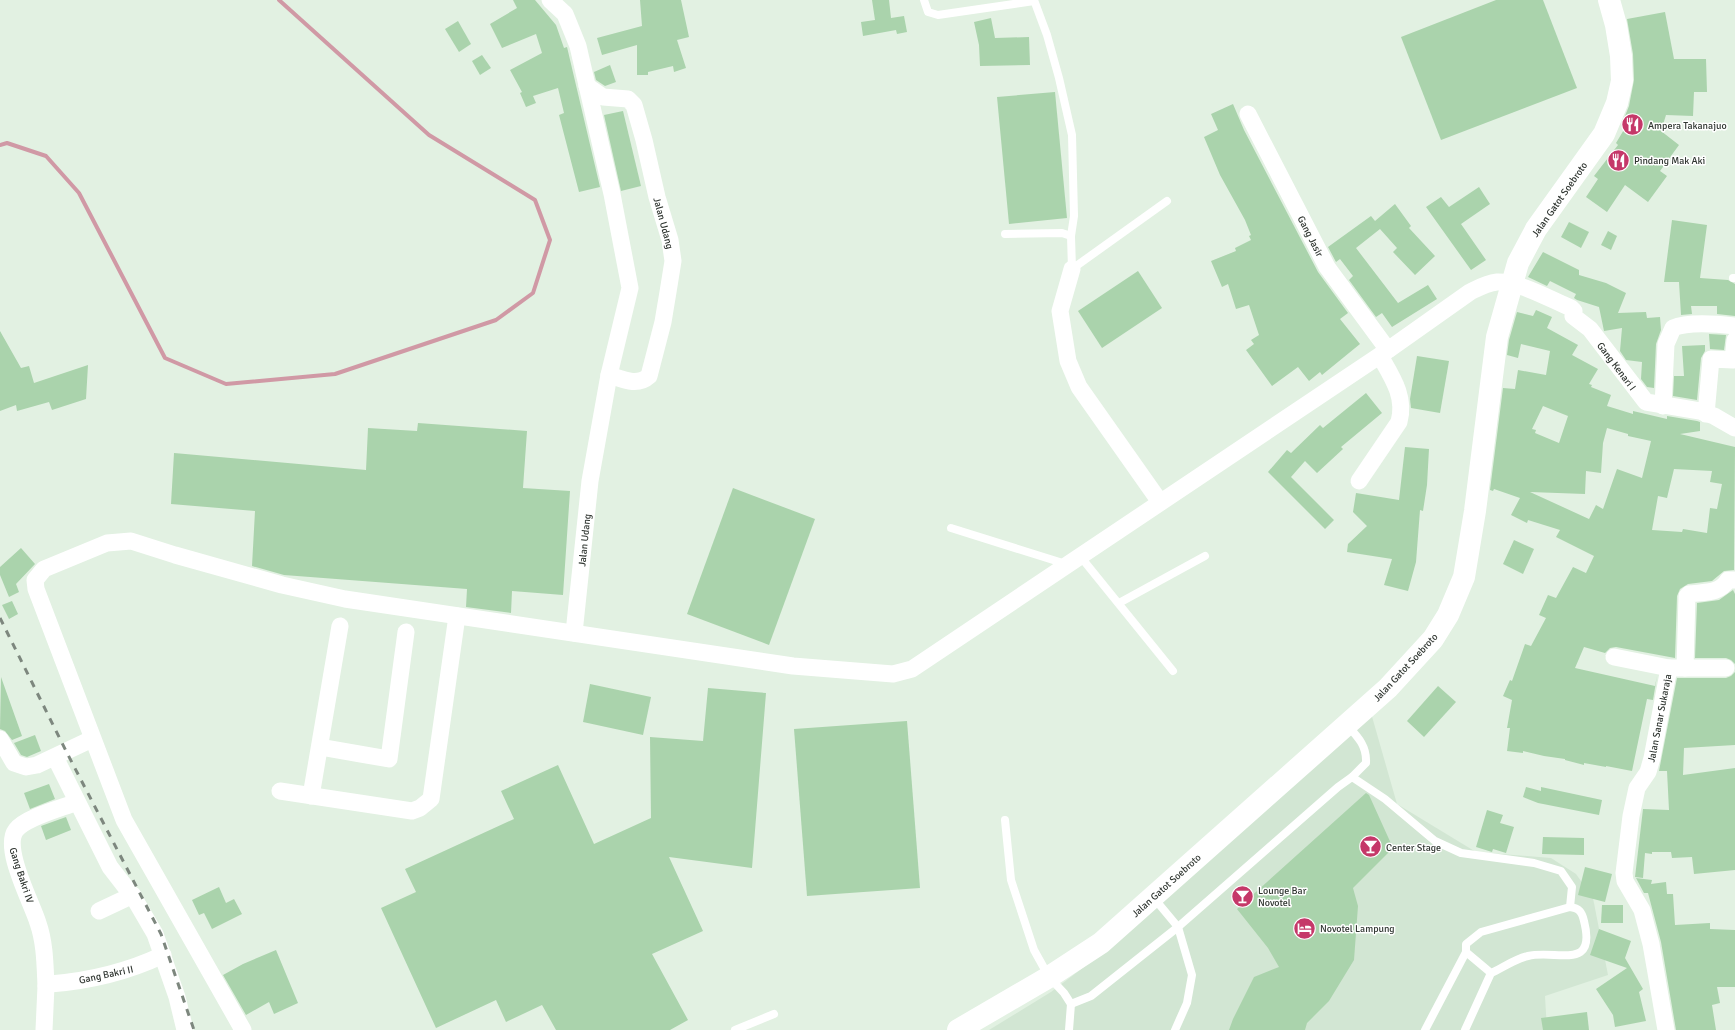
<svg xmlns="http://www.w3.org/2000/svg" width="1735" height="1030" viewBox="0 0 1735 1030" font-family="Signika,sans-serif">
	<rect width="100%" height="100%" fill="#e2f1e2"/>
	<path fill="#d2e6d3" d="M1371,713L1397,804L1476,852L1551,858L1576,874L1593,898L1608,975L1545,996L1547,1030H989L1051,992L1109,948Z"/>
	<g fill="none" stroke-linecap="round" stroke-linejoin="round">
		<path stroke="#d099a5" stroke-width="4" d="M0,145L7,143L46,156L79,193L165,358L226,384L335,374L496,320L533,293L550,240L535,200L429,135L279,0"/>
	</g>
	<g fill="#aad3ac" fill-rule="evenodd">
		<path d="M513,0H535L556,25L564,48L567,47L600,187L579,192L559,115L564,113L558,88L533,96L536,103L526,107L520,93L522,92L510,70L542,53L536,34L502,48L490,24L517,8Z"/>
		<path d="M640,0H681L689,37L677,40L686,68L674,72L673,66L648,72V75H637V45L602,55L597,38L642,26Z"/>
		<path d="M872,0H889L891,18L904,16L907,32L897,34L896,30L863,36L861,22L875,20Z"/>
		<path d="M1496,0H1543L1577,88L1441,140L1401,37Z"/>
		<path d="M1665,12L1674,59H1706L1707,92H1694L1693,116L1666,115L1661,131L1679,145L1660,171L1667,176L1648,202L1625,185L1607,212L1586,197L1598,179L1594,176L1618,145L1616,143L1625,128L1621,126L1629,106L1634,80L1633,54L1627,19Z"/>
		<path d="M991,18L995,38L1029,37L1030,65L980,66L979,45L974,22Z"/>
		<path d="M458,21L471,44L459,52L445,29Z"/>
		<path d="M482,55L491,68L480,75L472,61Z"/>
		<path d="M610,65L616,82L605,86L596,80L594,72Z"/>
		<path d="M1055,92L1067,218L1009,224L997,97Z"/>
		<path d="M1233,104L1244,130L1318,272L1348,313L1340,319L1360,344L1322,375L1320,372L1309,381L1298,367L1272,386L1246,350L1254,344L1251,340L1259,335L1249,305L1236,309L1228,284L1222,287L1211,261L1236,251L1235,248L1251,240L1249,236L1251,235L1245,220L1220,175L1204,137L1218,130L1211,114Z"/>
		<path d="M623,111L641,186L621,191L604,115Z"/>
		<path d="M1479,187L1490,204L1461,224L1486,260L1471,270L1426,207L1441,197L1449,207Z"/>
		<path d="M1395,204L1411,226L1409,228L1435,256L1415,275L1393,252L1397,248L1380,229L1356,248L1398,303L1428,285L1437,299L1392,327L1382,313L1376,317L1349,280L1353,276L1340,259L1336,262L1328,247L1371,216L1375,221Z"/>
		<path d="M1672,220L1707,225L1700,278L1728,280L1735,284V316L1717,314V306H1691L1692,314L1681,315L1679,282H1664Z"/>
		<path d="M1569,222L1589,232L1581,248L1561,237Z"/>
		<path d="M1608,231L1617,236L1611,250L1601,245Z"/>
		<path d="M1543,252L1579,270V275L1606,283L1626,293L1618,313L1646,312L1647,318L1660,317L1661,330L1656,344L1654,388L1647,387L1641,379L1642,362L1626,360L1620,351L1622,328L1604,331L1599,307L1577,300L1574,298L1576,294L1550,281L1547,286L1528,277Z"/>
		<path d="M1138,271L1162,308L1102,348L1078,311Z"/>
		<path d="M1536,310L1552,317L1547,328L1578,345L1572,355L1598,369L1589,384L1592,385L1591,387L1611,395L1607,406L1633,414V411L1667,419V416L1697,421L1700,422V431L1680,434L1735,447L1734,570L1724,571L1712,581L1688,584L1680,589L1677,596L1675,658L1616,647L1610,648L1605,653L1584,647L1575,668L1655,686L1657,676L1653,700L1647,699L1632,771L1606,766V767L1584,763V765L1565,760V759L1544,756L1523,751V753L1507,751L1510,728H1507L1512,700L1503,696L1510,680L1512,681L1525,644L1531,646L1546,618L1539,615L1548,595L1556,598L1573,567L1586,573L1594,556L1556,537L1560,530L1528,520L1527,523L1511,515L1520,498L1494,489L1493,491L1490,490L1503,388L1515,389L1518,370L1546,375L1550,351L1521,344L1518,358L1507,355L1509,340L1517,312L1533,316ZM1543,406L1568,416L1559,443L1535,433L1536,430L1532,429ZM1607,428L1628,434V436L1651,441L1642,478L1617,469L1603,509L1596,505L1589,519L1530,492L1585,494L1586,471L1601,473L1603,443ZM1674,469L1712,471L1710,482L1722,484L1717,509L1710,508L1707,533L1683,529L1682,532L1652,530L1658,496L1667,498Z"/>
		<path d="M0,331L21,368L29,366L34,383L88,365L86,399L52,410L49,402L17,411L16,405L0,411Z"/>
		<path d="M1709,334L1726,335L1724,350L1710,349Z"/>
		<path d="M1705,345V351L1701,358L1697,400L1673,396L1674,376H1684L1682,346Z"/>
		<path d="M1417,356L1449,361L1440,413L1411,408L1410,399Z"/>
		<path d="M1366,393L1382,413L1341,447L1343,449L1317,473L1305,461L1291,477L1334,520L1325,529L1268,472L1287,450L1291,453L1320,425L1323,428Z"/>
		<path d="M418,423L527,431L523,488L570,491L563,595L512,591L511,613L466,607L467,589L284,575L252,566L255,511L171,504L174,453L366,470L368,428L417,431Z"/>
		<path d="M1405,447L1429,449L1427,485L1423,511L1420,510L1416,562L1408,591L1384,585L1392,559L1347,552L1348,544L1367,526L1353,512L1356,493L1399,500Z"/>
		<path d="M733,488L815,519L769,645L687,614Z"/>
		<path d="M1514,540L1534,549L1523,574L1503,564Z"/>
		<path d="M21,548L35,564L16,584L19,592L9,597L0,575V567Z"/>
		<path d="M1733,590L1735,594V664L1731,660L1726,658H1695L1697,603L1719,600Z"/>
		<path d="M12,601L18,614L9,619L2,605Z"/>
		<path d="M1735,672V745L1684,748L1683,775L1735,768V870L1694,874L1692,857L1672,858L1671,852H1652V854L1645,853L1643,878L1635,877L1643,809L1669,810L1667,771H1659L1677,678H1726L1731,676Z"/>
		<path d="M1,677L22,736L12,740L5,731L0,729Z"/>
		<path d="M590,684L651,697L643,735L583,722Z"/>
		<path d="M1438,686L1456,702L1424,737L1407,721Z"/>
		<path d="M708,688L766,693L752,868L669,857L703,931L652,954L688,1020L670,1030H556L542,1005L506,1022L496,1000L436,1028L381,908L416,892L405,869L514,819L501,791L558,765L594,844L651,818L650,737L703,741Z"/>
		<path d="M907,721L920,888L807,896L794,729Z"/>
		<path d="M35,735L41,751L27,757L21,755L14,743Z"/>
		<path d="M49,784L55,799L30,809L24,793Z"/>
		<path d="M1526,787L1541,791V787L1602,800L1599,815L1538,803L1523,797Z"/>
		<path d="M1366,793L1369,795L1393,848L1353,888L1358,906L1354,960L1329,1001L1307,1023L1305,1030H1229L1233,1019L1254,977L1279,967L1268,948L1237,909Z"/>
		<path d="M1487,810L1503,815L1500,823L1514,827L1506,853L1493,849L1492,852L1476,847Z"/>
		<path d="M66,817L71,830L46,840L41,826Z"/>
		<path d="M1543,837L1584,838V855L1542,854Z"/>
		<path d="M1585,867L1612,874L1605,902L1578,895Z"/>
		<path d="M1636,878L1652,880L1651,884L1666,882L1667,894H1673L1675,925L1710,923V929L1735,930V987H1717L1720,1003L1712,1005L1716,1030H1676L1661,942L1648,893H1644Z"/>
		<path d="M219,887L226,903L234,899L242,914L212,929L204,913L199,915L192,900Z"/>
		<path d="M1602,905H1623V923H1601Z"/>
		<path d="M1599,929L1631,941L1625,958L1643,989L1639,992L1646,1021L1615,1027L1613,1015L1596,989L1627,968L1590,955Z"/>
		<path d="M276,950L298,1003L274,1014L269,1002L246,1015L223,975L243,964Z"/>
		<path d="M1587,1012L1589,1030H1543L1541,1018Z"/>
	</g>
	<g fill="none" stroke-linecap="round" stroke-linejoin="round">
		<g stroke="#fff" stroke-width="8">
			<path d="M924,0L928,12L938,15L1034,1"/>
			<path d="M1034,0L1047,35L1059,78L1072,135L1074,216L1071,236"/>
			<path d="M1005,234L1062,233L1071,236L1072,269"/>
			<path d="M1072,269L1167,201"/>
			<path d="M1733,278H1735"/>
			<path d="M951,528L1066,564"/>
			<path d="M1080,556L1173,671"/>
			<path d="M1119,603L1205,556"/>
			<path d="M1347,725C1358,737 1367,746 1366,763L1352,777"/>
			<path d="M1005,820L1011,880L1034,950L1049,977L1064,993L1071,1004L1091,996L1178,927L1338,787L1352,777L1385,799L1435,841L1461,853L1534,863L1561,871L1572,887L1570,907"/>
			<path d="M1153,897L1178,927L1192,975L1187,1003L1175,1030"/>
			<path d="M735,1030L774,1014"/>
			<path d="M1069,1030L1071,1004"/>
			<path d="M1425,1030L1466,952"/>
			<path d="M1465,1030L1491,973C1502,968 1515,959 1528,956C1556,949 1597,972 1584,921C1582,912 1579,908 1570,907L1481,932L1466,944V952L1491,973"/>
		</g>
		<g stroke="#fff" stroke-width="17">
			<path d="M550,0L565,14L578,46L612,194L630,288L609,375L590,481L574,633"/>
			<path d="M587,86L603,97L628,99L634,105L644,140L657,197L670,240L673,261L668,292L663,322L649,376C637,387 622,379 609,375"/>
			<path d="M1248,114L1327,267L1388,350"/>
			<path d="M1072,269L1060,311L1068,361L1079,387L1160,502"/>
			<path d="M1663,406L1666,344L1673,328C1689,321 1718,324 1735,326"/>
			<path d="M1706,414L1711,359L1733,360L1735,340"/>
			<path d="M1359,481L1399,422C1406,397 1392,377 1380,356"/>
			<path d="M1614,657L1669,668"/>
			<path d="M1685,668L1687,596L1689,594C1704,592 1720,594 1728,580H1735"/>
			<path d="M0,739L14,763L26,767L37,765L92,739"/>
			<path d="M320,747L389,759L406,632"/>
			<path d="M55,757L110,867L134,898L155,934L177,997L185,1030"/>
			<path d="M280,791L412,811L420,808L431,799L457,616"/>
			<path d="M311,796L340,626"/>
			<path d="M99,911L133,895"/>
			<path d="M46,986C45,965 45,943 38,923C32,903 2,848 16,830C26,817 62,808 77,802"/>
			<path d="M44,1030L46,986L50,984C89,981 127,972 163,955"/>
			<path d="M243,1030L124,820L36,589L35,580L44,569L107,543L131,541L175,555L282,585L345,599L793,666L893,674L912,669L1388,350L1470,292C1478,288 1487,283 1497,282C1518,281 1550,299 1571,308L1574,311L1573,316L1590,329L1646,402L1700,411L1714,416L1735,428"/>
			<path d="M1666,1030L1651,944L1642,910L1625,881L1624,873L1631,816L1637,788L1648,772L1652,758L1669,668H1726"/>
		</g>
		<path stroke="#fff" stroke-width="22" d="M958,1030L1049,977L1101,943L1388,688L1433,639L1448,615L1464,577L1475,511L1497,337L1518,263L1536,229L1604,134L1617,103L1622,81L1621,56L1616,25L1609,0"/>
		<path stroke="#7d877e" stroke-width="3" stroke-dasharray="7 7" stroke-linecap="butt" d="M0,618L66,751L161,934L194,1030"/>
	</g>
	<defs>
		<symbol id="restaurant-disc" viewBox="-11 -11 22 22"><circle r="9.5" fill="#c53869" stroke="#fff"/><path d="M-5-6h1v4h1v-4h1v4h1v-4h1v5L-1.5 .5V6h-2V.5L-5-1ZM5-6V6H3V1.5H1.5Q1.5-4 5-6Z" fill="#fff"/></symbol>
		<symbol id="bar-disc" viewBox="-11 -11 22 22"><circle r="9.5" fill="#c53869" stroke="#fff"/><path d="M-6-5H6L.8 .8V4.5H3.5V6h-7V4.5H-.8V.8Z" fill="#fff"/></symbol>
		<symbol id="hotel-disc" viewBox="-11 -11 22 22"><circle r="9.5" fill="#c53869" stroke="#fff"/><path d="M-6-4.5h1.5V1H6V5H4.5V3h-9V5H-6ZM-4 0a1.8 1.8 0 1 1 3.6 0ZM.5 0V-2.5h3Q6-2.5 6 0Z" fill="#fff"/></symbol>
	</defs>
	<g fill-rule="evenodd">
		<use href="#restaurant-disc" x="1620" y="112" width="25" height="25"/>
		<use href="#restaurant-disc" x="1606" y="148" width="25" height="25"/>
		<use href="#bar-disc" x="1358" y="834" width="25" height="25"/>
		<use href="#bar-disc" x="1230" y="884" width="25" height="25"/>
		<use href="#hotel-disc" x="1292" y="916" width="25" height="25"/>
	</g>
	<g text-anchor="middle" stroke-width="3" stroke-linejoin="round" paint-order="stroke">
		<g font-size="10" fill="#2f3530" stroke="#fff" text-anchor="start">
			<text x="1648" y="129">Ampera Takanajuo</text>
			<text x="1634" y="164">Pindang Mak Aki</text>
			<text x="1386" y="851">Center Stage</text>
			<text x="1258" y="894">Lounge Bar<tspan x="1258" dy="12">Novotel</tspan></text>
			<text x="1320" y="932">Novotel Lampung</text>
		</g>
		<g font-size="10" fill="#2f3530" stroke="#fff">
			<text transform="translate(1559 199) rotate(-55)" y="4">Jalan Gatot Soebroto</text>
			<text transform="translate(664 223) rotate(75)" y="4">Jalan Udang</text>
			<text transform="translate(1311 236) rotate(63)" y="4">Gang Jasir</text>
			<text transform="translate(1617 366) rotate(53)" y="4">Gang Kenari I</text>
			<text transform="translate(584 540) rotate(-84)" y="4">Jalan Udang</text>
			<text transform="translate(1405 667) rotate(-47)" y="4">Jalan Gatot Soebroto</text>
			<text transform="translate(1659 718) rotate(-79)" y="4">Jalan Sanar Sukaraja</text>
			<text transform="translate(22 875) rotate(72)" y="4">Gang Bakri IV</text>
			<text transform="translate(1166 885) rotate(-42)" y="4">Jalan Gatot Soebroto</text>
			<text transform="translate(106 974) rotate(-12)" y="4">Gang Bakri II</text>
		</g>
	</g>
</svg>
